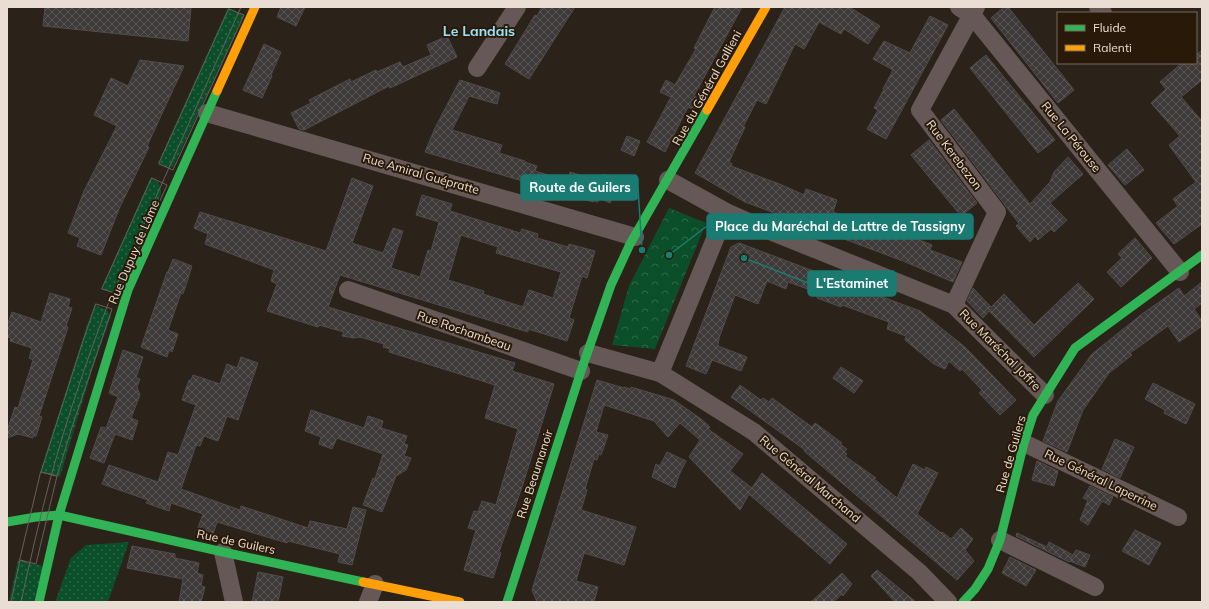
<svg xmlns="http://www.w3.org/2000/svg" width="1209" height="609" viewBox="0 0 1209 609" font-family="Mulish,sans-serif">
	<defs>
		<pattern id="grass-dots" width="8" height="8" patternUnits="userSpaceOnUse"><rect width="8" height="8" fill="#0b4f2a"/><path d="M2 2h.1M6 6h.1" fill="none" stroke="#2f6848" stroke-width="1.8" stroke-linecap="round"/></pattern>
		<pattern id="park-crowns" width="20" height="18" patternUnits="userSpaceOnUse"><rect width="20" height="18" fill="#0b4f2a"/><path d="M2 6a3 3 0 1 1 6 0M12 15a3 3 0 1 1 6 0" fill="none" stroke="#2f6848"/></pattern>
		<pattern id="building-cross-hatch" width="8" height="8" patternUnits="userSpaceOnUse"><rect width="8" height="8" fill="#3e3a39"/><path d="M0 0l8 8M0 8l8-8" fill="none" stroke="#5a5655"/></pattern>
	</defs>
	<rect width="100%" height="100%" fill="#2b231a"/>
	<g fill="url(#grass-dots)">
		<path d="M228,8L244,15L173,167L169,168L158,163Z"/>
		<path d="M152,178C160,182 161,186 161,194L118,292L114,293L102,289V288L150,179Z"/>
		<path d="M95,305L107,310L111,316L92,370L60,477L40,472L87,325Z"/>
		<path d="M129,542L108,602H55L71,558L86,545Z"/>
		<path d="M18,560L43,566L34,602H9Z"/>
	</g>
	<path fill="url(#park-crowns)" d="M669,208L706,223L655,349L612,345L629,286Z"/>
	<g fill="url(#building-cross-hatch)" stroke="#514c4c" fill-rule="evenodd">
		<path d="M45,7H191L188,41L43,26Z"/>
		<path d="M281,7H305L296,26L277,17Z"/>
		<path d="M542,7H575L529,79L505,64L535,15L537,16Z"/>
		<path d="M715,7H742L694,96L700,99L694,110L688,107L665,152L647,142L671,97L660,92L666,80L675,85L696,49L694,48Z"/>
		<path d="M785,7H849L880,26L868,44L844,29L841,34L819,22L804,49L795,44L766,104L757,100L743,127H745L729,162L732,164L731,166L782,185L804,195L806,189L837,200L833,212L859,222L862,215L891,227V229L932,245L930,250L962,262L953,282L903,261L745,202L695,173Z"/>
		<path d="M1004,7H1008L1074,90L1058,103L991,18Z"/>
		<path d="M930,16L948,25L886,139L867,129L878,110L874,108L884,89H883L893,70L873,59L884,41L910,53Z"/>
		<path d="M447,36L457,57L390,88L389,86L304,130L299,129L291,113L311,103L309,100L350,79L351,82L376,70L377,72L400,62L403,67L431,55L427,45Z"/>
		<path d="M264,44L281,52L271,75L272,76L262,98L243,90Z"/>
		<path d="M1202,50V80L1181,97L1202,121V224L1174,244L1156,223L1178,206L1173,199L1196,182L1169,145L1180,136L1151,103L1166,89L1160,82L1182,63H1196V55Z"/>
		<path d="M986,55L1055,140L1038,153L970,68Z"/>
		<path d="M140,60L184,66L147,146L149,147L119,209L101,255L77,246L80,238L68,233L84,191L117,126L94,115L111,78L128,86Z"/>
		<path d="M460,80L500,93L497,104L469,96L452,130L502,145L499,153L525,161V162L537,166L535,171L568,181L570,172L600,181L603,174L621,182L610,203L599,198L598,202L593,201V202L425,152L435,128Z"/>
		<path d="M954,109L1030,204L1050,182L1054,172L1068,157L1083,174L1050,203L1067,220L1054,232L1051,229L1038,240L1035,236L1030,242L1016,226L1019,223L1017,221L941,120Z"/>
		<path d="M627,136L640,141L634,156L621,150Z"/>
		<path d="M929,140L977,203L961,216L911,155Z"/>
		<path d="M1127,149L1144,170L1125,185L1108,165Z"/>
		<path d="M352,178L373,186L352,243L383,253L393,228L403,231L391,268L420,277L428,250L431,251L439,222L416,215L422,195L452,204L450,211L520,233L522,229L538,234L537,238L568,247L569,244L595,251L587,278L582,276L569,318L574,320L567,341L528,329V332L340,275L328,307L515,363L512,371L554,384L523,484L499,552L501,553L493,578L464,570L476,530L468,528L474,511L478,512L482,501L496,505L518,429L485,418L495,385L389,352L390,349L383,347L384,344L360,337L354,338L342,336L344,332L319,325L318,327L267,311L277,284L271,281L274,270L205,244L208,234L194,228L200,212L326,251ZM461,235L498,247L496,253L561,272L553,298L529,290L523,307L483,294L484,291L448,280Z"/>
		<path d="M1135,238L1152,258L1121,287L1107,272L1122,258L1118,254Z"/>
		<path d="M739,243L920,311L966,348L1016,400L1000,415L979,393L982,390L962,369L960,371L949,361L945,369L934,364L905,340L906,336L887,329L889,322L842,305L841,307L817,298L819,293L788,282L786,289L767,281L758,304L735,295L719,338L718,346L747,357L741,371L712,360L706,374L686,366L731,247Z"/>
		<path d="M173,259L192,266L183,294L181,293L168,330L178,334L172,352L169,350L167,357L141,347L167,272H168Z"/>
		<path d="M1202,282V303L1194,309L1202,321V326L1179,342L1168,326L1130,353L1132,355L1109,373L1083,410L1067,452L1043,441L1058,401L1092,354L1142,314L1179,288L1184,296Z"/>
		<path d="M1078,283L1094,299L1034,357L989,311L983,318L967,301L973,288L991,307L1004,294L1034,325Z"/>
		<path d="M50,293L70,299L68,307L72,308L66,326L68,327L39,416L42,417L36,436H33V438L18,434L7,438V431L15,407L18,408L33,360L29,358L32,348L10,341L11,338L7,337V326L12,312L41,322Z"/>
		<path d="M123,350L143,357L136,378L140,379L137,387L140,395L131,418L138,421L132,440L115,434L104,463L90,458L101,427L106,428L118,397L109,393Z"/>
		<path d="M241,357L258,363L238,420L227,416L218,441L204,436L200,446L196,445L181,489L240,510L241,506L308,528L310,521L347,529L353,507L366,510L352,565L338,562L340,554L288,541L287,543L217,522L213,534L197,530L203,514L171,503L169,511L146,503L148,500L102,484L109,465L158,482L168,452L178,455L196,405L182,400L189,380H191L193,375L220,384L227,364L237,368Z"/>
		<path d="M841,367L863,381L854,393L833,378Z"/>
		<path d="M597,380L624,388V387L630,389L631,387L674,400L701,419L710,427L708,429L743,454L730,471L752,488L762,473L847,544L830,564L749,494L740,510L689,457L700,440L680,423L668,437L654,421L604,405L596,432L608,435L601,455L599,454L597,460L594,459L585,489L587,490L581,510L636,527L624,565L584,553L576,581L598,587L594,602H537L532,590Z"/>
		<path d="M1153,383L1195,404L1186,424L1164,413L1165,410L1145,399Z"/>
		<path d="M740,385L761,400L763,398L769,402L772,398L812,427L815,423L842,443L840,444L847,449L844,452L847,454L845,456L876,478L874,479L897,498L913,464L925,470L926,467L938,473L917,514L941,533L942,532L951,539L961,528L973,539L965,550L974,561L957,580L804,451L805,450L731,397Z"/>
		<path d="M311,410L364,428L368,416L383,421L381,428L407,436L404,444L408,445L404,456L411,458L406,470L396,476L382,512L363,505L373,478L375,479L383,454L337,438L332,449L319,444L321,437L305,431Z"/>
		<path d="M1115,439L1134,447L1120,478L1102,469Z"/>
		<path d="M667,452L686,461L679,475L675,488L652,477L656,464L660,466Z"/>
		<path d="M1037,461L1058,471L1054,486L1032,480Z"/>
		<path d="M1090,486L1113,497L1109,505L1102,501L1088,525L1080,520L1088,500L1083,498Z"/>
		<path d="M1135,530L1161,543L1149,565L1122,551Z"/>
		<path d="M1017,533L1047,547L1049,542L1073,555L1070,560L1076,550L1090,555L1085,567L1070,561L1069,562L1016,536Z"/>
		<path d="M132,546L175,554V558L199,563L197,573L203,575L201,586L205,587L201,602H179L183,579L127,568Z"/>
		<path d="M1010,557L1036,570L1026,586L1002,573Z"/>
		<path d="M877,570L916,602H895L871,576Z"/>
		<path d="M258,572L283,577L278,602H252Z"/>
		<path d="M842,573L852,584L843,596L842,594L833,602H811Z"/>
	</g>
	<g fill="none" stroke-linecap="round" stroke-linejoin="round">
		<g stroke="#655856" stroke-width="18">
			<path d="M959,7L972,15L1180,272"/>
			<path d="M1098,7L1103,13"/>
			<path d="M477,68L517,7"/>
			<path d="M207,113L635,237"/>
			<path d="M668,180L726,212L755,225L954,305L1045,395"/>
			<path d="M348,290L581,371"/>
			<path d="M954,305L997,212L920,110L976,7"/>
			<path d="M588,353L660,373L754,432L919,572L948,602"/>
			<path d="M660,373L726,212"/>
			<path d="M1024,443L1178,517"/>
			<path d="M1000,540L1095,587"/>
			<path d="M223,552L234,602"/>
			<path d="M368,602L375,584"/>
		</g>
		<g stroke="#30b455" stroke-width="9">
			<path d="M7,522L36,517L59,515L223,552L363,582"/>
			<path d="M39,602L59,515L128,290L217,91"/>
			<path d="M507,602L581,371L611,285L630,244L707,110"/>
			<path d="M963,602L975,589L988,569L1000,540L1024,443L1033,415L1075,348L1202,255"/>
		</g>
		<g stroke="#ff9f0a" stroke-width="9">
			<path d="M217,91L255,7"/>
			<path d="M707,110L766,7"/>
			<path d="M363,582L460,602"/>
		</g>
		<g stroke="#695f5b" stroke-width="1">
			<path d="M229,9L244,15L173,170L159,164Z"/>
			<path d="M152,178L167,185L118,294L102,289Z"/>
			<path d="M96,304L112,309L72,427L57,476L41,472L82,344Z"/>
			<path d="M41,472L57,476L36,564L20,560Z"/>
			<path d="M11,602L20,560L25,562"/>
			<path d="M21,602C30,561 39,521 50,480C66,421 86,362 108,304L241,7"/>
		</g>
	</g>
	<g text-anchor="middle" stroke-width="4" stroke-linejoin="round" paint-order="stroke">
		<g font-size="12" fill="#eaded4" stroke="#291908">
			<text transform="translate(707 88) rotate(-61)" y="4">Rue du Général Gallieni</text>
			<text transform="translate(1071 137) rotate(51)" y="4">Rue La Pérouse</text>
			<text transform="translate(954 155) rotate(53)" y="4">Rue Kerebezon</text>
			<text transform="translate(421 174) rotate(16)" y="4">Rue Amiral Guépratte</text>
			<text transform="translate(134 252) rotate(-67)" y="4">Rue Dupuy de Lôme</text>
			<text transform="translate(464 331) rotate(19)" y="4">Rue Rochambeau</text>
			<text transform="translate(1000 350) rotate(45)" y="4">Rue Maréchal Joffre</text>
			<text transform="translate(1011 454) rotate(-74)" y="4">Rue de Guilers</text>
			<text transform="translate(535 474) rotate(-72)" y="4">Rue Beaumanoir</text>
			<text transform="translate(810 479) rotate(40)" y="4">Rue Général Marchand</text>
			<text transform="translate(1101 480) rotate(26)" y="4">Rue Général Laperrine</text>
			<text transform="translate(236 542) rotate(12)" y="4">Rue de Guilers</text>
		</g>
		<g font-size="14" font-weight="bold" fill="#98e3fa" stroke="#291908">
			<text x="479" y="36">Le Landais</text>
		</g>
	</g>
	<path fill="none" stroke="#1a7b73" stroke-width="1.5" d="M642 250L638 188M669 255L707 226M744 258L808 283"/>
	<g fill="#1a7b73" stroke="#291908" stroke-width="1.5">
		<circle cx="642" cy="250" r="4"/>
		<circle cx="669" cy="255" r="4"/>
		<circle cx="744" cy="258" r="4"/>
	</g>
	<g fill="#1a7b73" stroke="#1a7b73" stroke-width="1.5">
		<rect x="521" y="175" width="117" height="25" rx="4"/>
		<rect x="707" y="214" width="266" height="25" rx="4"/>
		<rect x="808" y="271" width="88" height="25" rx="4"/>
	</g>
	<g font-size="13" text-anchor="middle" font-weight="bold" fill="#fff">
		<text x="580" y="192">Route de Guilers</text>
		<text x="840" y="231">Place du Maréchal de Lattre de Tassigny</text>
		<text x="852" y="288">L'Estaminet</text>
	</g>
	<rect width="1209" height="609" fill="none" stroke="#eaded4" stroke-width="16"/>
	<rect x="1057" y="12" width="140" height="52" fill="#291908" stroke="#76685a"/>
	<rect x="1065" y="25" width="20" height="6" fill="#30b455" stroke="#76685a"/>
	<text x="1093" y="32" font-size="12" fill="#eaded4">Fluide</text>
	<rect x="1065" y="45" width="20" height="6" fill="#ff9f0a" stroke="#76685a"/>
	<text x="1093" y="52" font-size="12" fill="#eaded4">Ralenti</text>
</svg>
